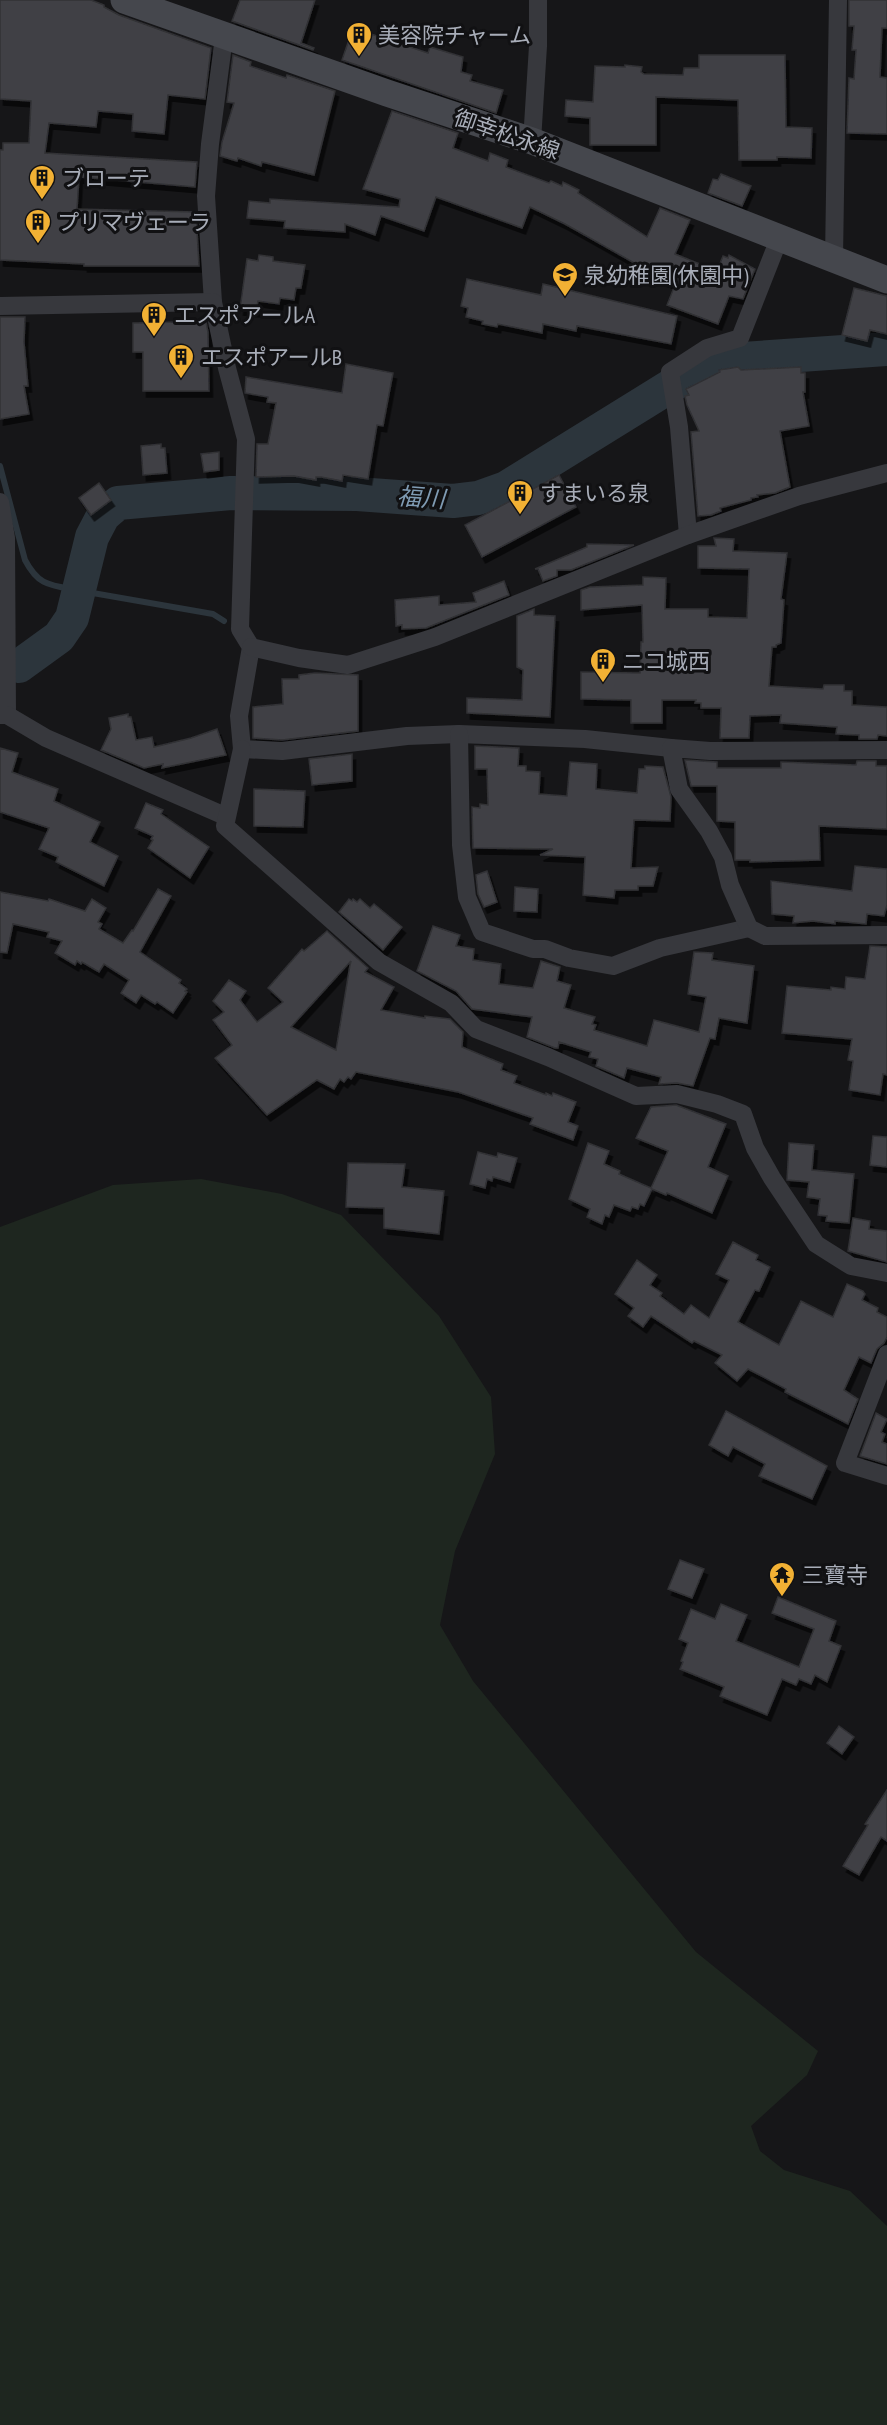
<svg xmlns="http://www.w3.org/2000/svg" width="887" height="2425" viewBox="0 0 887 2425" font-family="'PT Sans Narrow','Noto Sans JP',sans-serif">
	<defs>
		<filter id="shadow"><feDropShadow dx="3.5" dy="6" stdDeviation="0" flood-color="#0009"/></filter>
	</defs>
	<rect width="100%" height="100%" fill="#161618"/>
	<path fill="#1e261f" d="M201,1179L282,1194L341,1215L439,1316L491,1397L495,1454L455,1551L440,1625L473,1681L696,1952L818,2051L807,2075L751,2126L760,2151L784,2170L850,2191L887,2226V2425H0V1227L113,1185Z"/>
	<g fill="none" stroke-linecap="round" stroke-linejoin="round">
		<g stroke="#2c353c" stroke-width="6">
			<path d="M0,466L25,560C37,583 47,585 71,589"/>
			<path d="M87,592L213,614L224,621"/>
		</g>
		<path stroke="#2c353c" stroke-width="34" d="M19,666L59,637L72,618L92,537L103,516L118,503L231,493L357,494L453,501L478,498L506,488L703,366L728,360L887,349"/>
	</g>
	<g fill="#404145" stroke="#303034" stroke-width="1.5" fill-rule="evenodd" filter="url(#shadow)">
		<path d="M0,0H91L104,5V7L119,15L211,48L205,99L168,95L164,134L132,131L133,114L98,111L96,127L49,123L45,153L197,162L195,187L79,177L77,209L196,212L199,266H84V264L0,260V150H3V143H29L31,101L0,99Z"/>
		<path d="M240,0H315L301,43L314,48L313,50L232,21Z"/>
		<path d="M849,0H887V28H882L880,77L887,78V134L847,133L849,78L854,79L856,50H852L854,26H849Z"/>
		<path d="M353,28L428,53L430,47L463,57L461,72L472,75L470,81L503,90L496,113L342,60Z"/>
		<path d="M233,55L251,62L250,66L286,78L287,75L335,91L314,175L262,162L261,166L238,158L237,161L220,156L222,142L234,103L227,102Z"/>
		<path d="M699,55H785L786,127L812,128L811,158L777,157V160H739L738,100L656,97V145H590V118L565,116L566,100L593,102L595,66L625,67V65L642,67L641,72L644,74L683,75L684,68H699Z"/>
		<path d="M392,111L458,133L453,148L488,161L490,153L508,160L506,167L549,183L551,181L562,186L563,182L579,190L578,193L647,237L660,208L690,220L675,254L717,271L723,256L728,258L729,255L755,269L743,299L729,296L718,324L667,305L675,285L636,268V264L565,224L530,207L522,228L436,197L424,231L381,216L375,235L345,224V232L284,228L285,221L247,218L249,201L270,203V199L399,207L400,199L363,189Z"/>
		<path d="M721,174L751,186L742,206L708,193L713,179L718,180Z"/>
		<path d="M259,255L273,257V261L305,265L301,288H296L294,300L280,298L279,304L258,301L256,311L240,309L247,259L258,261Z"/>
		<path d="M467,279L541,295L543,284L677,316L671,344L577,326L576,331L543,324L542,333L498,324L497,327L482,324L483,321L466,317L468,308L461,306Z"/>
		<path d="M854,288L887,296V334L870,330L867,341L842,335Z"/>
		<path d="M0,317H25L24,342L28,386H24L29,414L0,419Z"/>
		<path d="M182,322H206L208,332L209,391H143V352H133V323Z"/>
		<path d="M346,364L393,373L383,426L377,425L368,479L343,475L342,481L321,477H316V480L294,476L256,477L257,444H268L276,403L267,402L268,397L245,393L246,377L342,393Z"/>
		<path d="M738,367L741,370L801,367V373H805V392H803L809,426L780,431L790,487L775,493L757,495L758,497L751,498V500L720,508L721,511L711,515L698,516L691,432L699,431L687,405L685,396L689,395L686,389L720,372L719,370Z"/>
		<path d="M161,444V448H165L167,473L143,475L141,446Z"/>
		<path d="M219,452V470L204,472L201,454Z"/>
		<path d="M559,475L576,507L482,557L465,525Z"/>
		<path d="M99,483L111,500L91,515L79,498Z"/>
		<path d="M714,538L734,539L733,551L787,553L781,599L784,600L781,643L776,645V647H772L769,686L823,689L824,685H844V691H852V705L887,707V736L878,735L877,739H859V735L836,734L837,727L780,723L781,715L750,716L749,738H720L721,708H701V703H695L696,700H662V723H631V700L581,699V672L640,673L641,642H643L642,605L581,610V590L590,587L643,585V577L666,578L665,609H708V617L747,618L749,569L698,568V546H716Z"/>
		<path d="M587,544L634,545L571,570H557V576L543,581L538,569H535L587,547Z"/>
		<path d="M504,581L509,595L426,628L402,629V625L396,626L395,600L439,596V605L476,602L473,593Z"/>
		<path d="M534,609V615L555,616L550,717L467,713V698L522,700L523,670L517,667V616Z"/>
		<path d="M315,673L358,675V731L282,740L253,738V707L283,704L282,679H299V675Z"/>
		<path d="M128,714V717H131L136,740L152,737L154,747L191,738L217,729L226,755L162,768L163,764L144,768L101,750L111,729L109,718Z"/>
		<path d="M475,746L519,748L518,766H526V771L540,772L539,794L567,796L570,762L597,764L596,789L637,793L639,769H645V766L663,767L671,797L670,821L634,820L631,868L658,867L653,886H638V890H615L614,898L583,895L585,857L540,855L553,849L473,848L472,807L480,808V804L488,805L487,769H475Z"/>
		<path d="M0,748L18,753L12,772L58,789L54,801L100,822L90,842L118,856L104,886L56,862L58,857L39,849L49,828L0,812Z"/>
		<path d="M352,754V781L312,785L309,759Z"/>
		<path d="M685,760L717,762V768H781V762L856,765L857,761H876V766H887V829L819,826L820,860L750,862V860H735V822L717,821V786H691Z"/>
		<path d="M254,789L305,791L303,827L254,826Z"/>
		<path d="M146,803L163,810L161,814L209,847L190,878L148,848L153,840L151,839L153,836L135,828Z"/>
		<path d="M855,866L887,869V905L884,916L867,914L866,924L835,921V924L813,921L793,923L794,916L772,914L771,881L852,891Z"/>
		<path d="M487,871L497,902L484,907L478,894L476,875Z"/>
		<path d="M515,887L538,889L537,912L514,911Z"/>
		<path d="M158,889L171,896L140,952L181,980L179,983L187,989L185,991L187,992L173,1013L157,1002L155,1004L141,995L136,1003L121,993L129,980L104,964L99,972L82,962L81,964L77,961L75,965L55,953L62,941L47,937L49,932L13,924L7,953L0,952V892L48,901L49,899L85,911L92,899L106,908L98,922L102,924L99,929L123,943L132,930L133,931Z"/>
		<path d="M349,899L352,901L353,899L357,902L360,899L370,908L374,904L402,927L383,950L339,912Z"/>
		<path d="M433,926L460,935L456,946L474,949L473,960L501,964L499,984L533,988L541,961L560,967L557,981L571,985L564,1008L595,1017L592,1024L596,1025L594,1030L647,1046L654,1020L699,1032L706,997L688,994L694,952L713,953L712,960L754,966L747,1023L719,1018L715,1039L710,1038L693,1086L677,1083L659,1084L661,1077L627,1068L624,1078L596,1066L598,1059L589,1057L591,1052L559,1042L558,1048H555L527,1037L532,1017L472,1009L456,991L417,971Z"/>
		<path d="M327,931L368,968L365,972L394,987L381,1010L425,1018V1016L450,1019L463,1032L462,1047L503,1064L501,1070L517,1076L514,1083L546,1095V1093L552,1096L553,1093L576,1102L568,1122L578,1126L573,1140L530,1124L533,1118L458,1092L356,1072L351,1079L348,1077L344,1082L340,1079L334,1089L317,1080L267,1115L215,1058L232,1045L213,1020L224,1012L213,1001L229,980L246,991L240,1000L257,1022L283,1002L268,988L302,949L304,951ZM351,961L350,965L336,1050L291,1027Z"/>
		<path d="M870,946L887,947V1075L883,1074L880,1095L849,1090L853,1061L848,1060L852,1039L782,1033L787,986L831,990V987L845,989L846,977L865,979Z"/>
		<path d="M676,1105L726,1124L708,1167L728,1176L712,1213L667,1193L666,1195L652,1189L644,1206L640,1204L638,1209L632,1207L630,1211L614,1205L609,1217L605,1215L602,1224L587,1217L590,1209L569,1199L588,1143L609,1151L604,1164L620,1171L619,1174L651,1188L668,1151L636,1138L651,1107Z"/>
		<path d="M873,1136L887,1137V1167L870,1165Z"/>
		<path d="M789,1143L814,1145L812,1170L854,1174L849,1223L826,1221L827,1216L818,1215L820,1199L807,1197L809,1182L787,1180Z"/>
		<path d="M478,1152L497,1157L498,1153L517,1158L510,1182L493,1177L492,1181L487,1179L485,1188L470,1184Z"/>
		<path d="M348,1163L405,1164L402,1187L444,1191L439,1234L384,1228V1208L346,1207Z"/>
		<path d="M853,1218L870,1221L869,1229L887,1231V1262L848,1251Z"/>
		<path d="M733,1242L758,1255L756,1260L770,1267L759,1291L755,1290L738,1322L779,1345L801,1301L833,1317L847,1284L863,1291L865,1294L862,1300L878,1308L877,1312L887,1317V1337L884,1343L877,1349L871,1363L859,1357L844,1390L858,1399L848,1424L785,1392L786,1389L748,1369L737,1381L715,1363L722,1355L694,1341L692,1343L651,1316L643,1327L628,1316L634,1308L615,1294L637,1260L657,1275L650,1285L662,1293L660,1296L684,1314L691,1305L709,1318L729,1280L716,1274Z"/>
		<path d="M726,1411L827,1466L812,1499L759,1476L765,1464L733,1447L728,1456L709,1445Z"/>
		<path d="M876,1413L887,1419L881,1432L885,1434L882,1442L887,1444V1464L860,1456Z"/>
		<path d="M680,1560L704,1569L692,1598L668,1589Z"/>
		<path d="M778,1597L836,1621L829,1641L841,1646L827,1682L815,1675L811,1684L799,1679L796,1685L782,1679L767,1715L720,1696L724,1687L680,1669L683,1662L681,1661L688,1643L679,1639L691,1609L715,1619L721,1604L747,1615L736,1641L799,1667L814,1629L772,1613Z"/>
		<path d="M839,1726L854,1737L842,1754L827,1743Z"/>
		<path d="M887,1790V1841L881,1837L859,1875L843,1866L868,1825L865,1824Z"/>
	</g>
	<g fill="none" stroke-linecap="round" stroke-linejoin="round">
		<g stroke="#37383d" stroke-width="18">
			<path d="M224,37L210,144L206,196L213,302L227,368L246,439L240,629L251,647L239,716L242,749L282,751L407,736L459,734L585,739L671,748"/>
			<path d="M532,141L538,46V0"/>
			<path d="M834,258L838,0"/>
			<path d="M0,306L213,302"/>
			<path d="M0,502L6,538L7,715"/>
			<path d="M688,535L679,427L670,372L707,348L740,338L779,239"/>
			<path d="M251,647L299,658L348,665L435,637L688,535L799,496L887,473"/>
			<path d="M0,715H7L46,738L225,816"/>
			<path d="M459,734L461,845L467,897L482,932L533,949H545L569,958L613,966L660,948L749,928"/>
			<path d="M242,749L225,826L379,962L451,1003L476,1029L548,1057L636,1096L677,1094L717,1104L743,1114L755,1148L772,1178L816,1244L851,1266L887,1273"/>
			<path d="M887,750L710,751L671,748L679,789L709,831L723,857L730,885L749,928L765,936L887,935"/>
			<path d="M887,1354L845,1463L887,1476"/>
		</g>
		<path stroke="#45474d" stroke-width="27" d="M124,0L387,93L532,141L887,280"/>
	</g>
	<defs>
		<symbol id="building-pin" viewBox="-11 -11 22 30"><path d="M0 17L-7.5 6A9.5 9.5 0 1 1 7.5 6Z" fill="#f2b134" stroke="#111113"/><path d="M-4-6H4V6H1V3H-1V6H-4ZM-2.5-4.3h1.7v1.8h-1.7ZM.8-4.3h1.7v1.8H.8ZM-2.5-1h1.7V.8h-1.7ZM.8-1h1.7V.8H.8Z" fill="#111"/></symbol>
		<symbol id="school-pin" viewBox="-11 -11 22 30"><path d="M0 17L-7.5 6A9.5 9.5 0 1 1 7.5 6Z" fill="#f2b134" stroke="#111113"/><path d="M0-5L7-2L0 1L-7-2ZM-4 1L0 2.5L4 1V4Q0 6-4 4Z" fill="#111"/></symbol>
		<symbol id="temple-pin" viewBox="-11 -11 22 30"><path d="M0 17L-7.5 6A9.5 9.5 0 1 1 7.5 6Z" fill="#f2b134" stroke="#111113"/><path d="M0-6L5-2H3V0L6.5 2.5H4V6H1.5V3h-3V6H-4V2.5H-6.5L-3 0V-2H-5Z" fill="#111"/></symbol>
	</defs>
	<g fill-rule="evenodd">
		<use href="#building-pin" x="344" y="20" width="30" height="40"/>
		<use href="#building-pin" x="27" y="163" width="30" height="40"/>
		<use href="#building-pin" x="23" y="207" width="30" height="40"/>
		<use href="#school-pin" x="550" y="260" width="30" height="40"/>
		<use href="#building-pin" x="139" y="300" width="30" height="40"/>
		<use href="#building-pin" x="166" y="342" width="30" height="40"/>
		<use href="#building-pin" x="505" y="478" width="30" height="40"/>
		<use href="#building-pin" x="588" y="646" width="30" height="40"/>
		<use href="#temple-pin" x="767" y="1560" width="30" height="40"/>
	</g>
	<g text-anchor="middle" stroke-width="6" stroke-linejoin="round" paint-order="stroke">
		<g font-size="22" fill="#a8adb8" stroke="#111113" text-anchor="start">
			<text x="378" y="43">美容院チャーム</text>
			<text x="62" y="186">ブローテ</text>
			<text x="57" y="230">プリマヴェーラ</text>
			<text x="584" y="283">泉幼稚園(休園中)</text>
			<text x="174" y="323">エスポアールA</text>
			<text x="201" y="365">エスポアールB</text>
			<text x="540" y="501">すまいる泉</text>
			<text x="622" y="669">ニコ城西</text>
			<text x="802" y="1583">三寶寺</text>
		</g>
		<g font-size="22" fill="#a8adb8" stroke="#111113">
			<text transform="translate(507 134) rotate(19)" y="8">御幸松永線</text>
		</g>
		<g font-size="24" font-style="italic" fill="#7f9bb3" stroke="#111113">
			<text transform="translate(421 498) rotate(4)" y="8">福川</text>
		</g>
	</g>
</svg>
